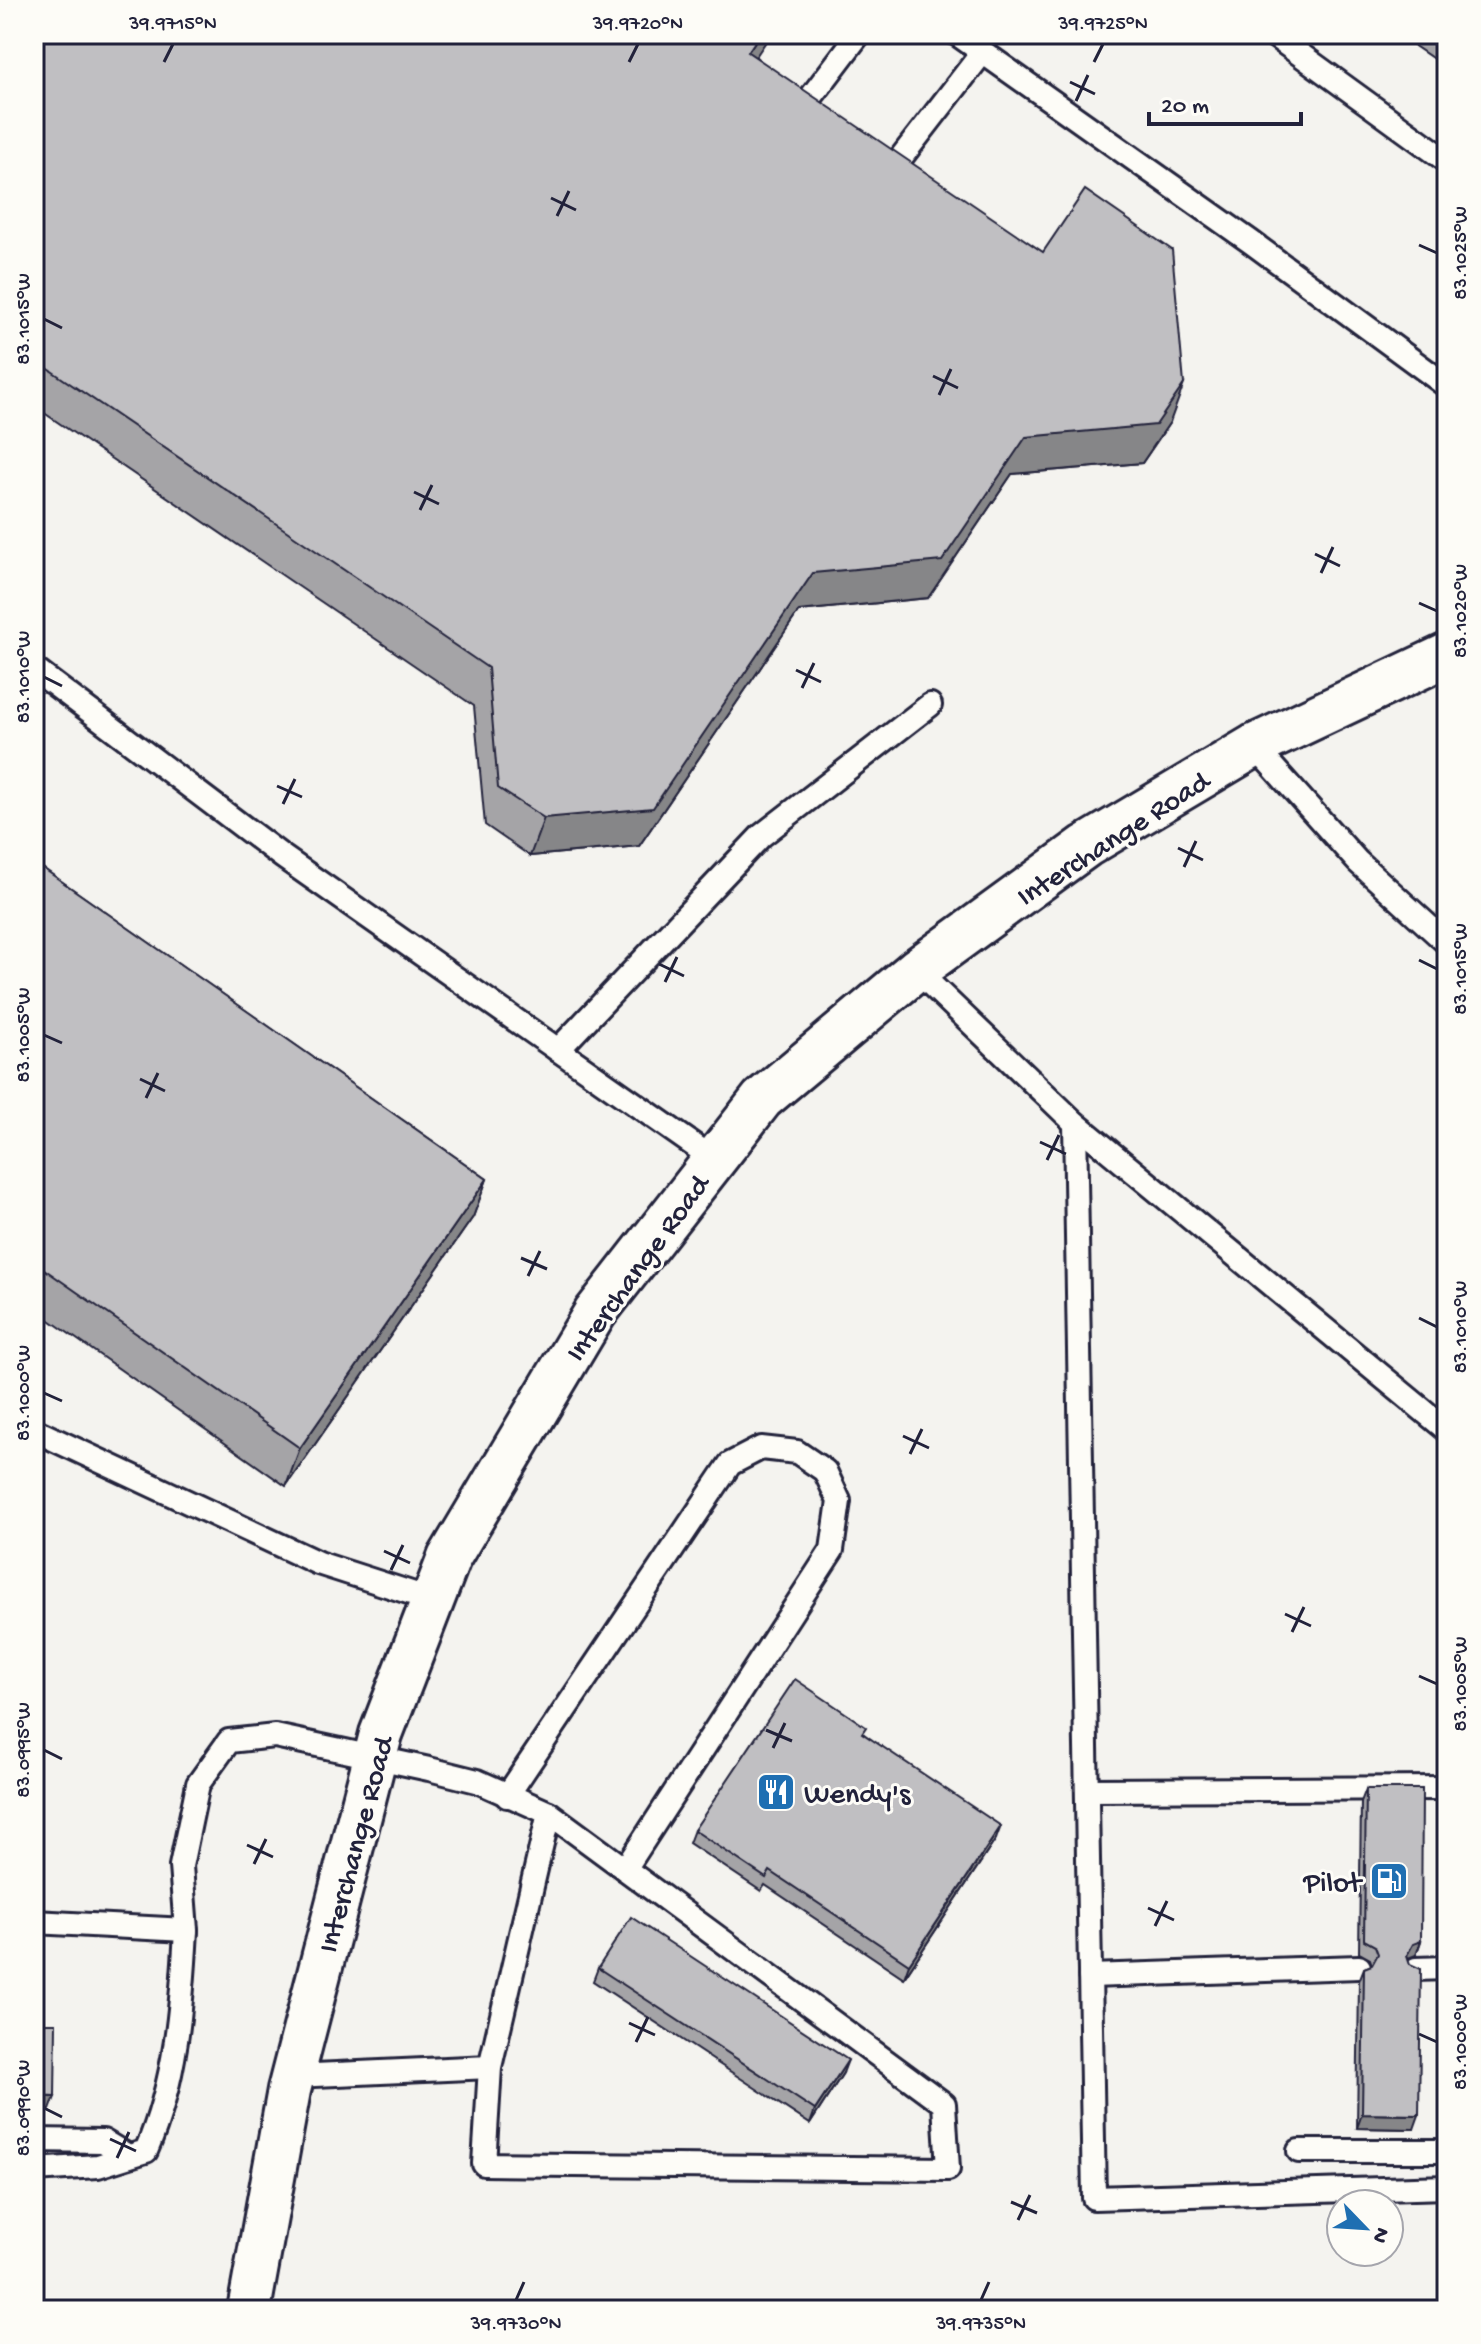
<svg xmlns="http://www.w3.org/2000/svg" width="1481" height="2344" viewBox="0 0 1481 2344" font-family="'Gochi Hand',sans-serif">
	<rect width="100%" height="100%" fill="#f4f3ef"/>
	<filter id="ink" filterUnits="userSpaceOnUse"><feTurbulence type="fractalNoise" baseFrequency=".0125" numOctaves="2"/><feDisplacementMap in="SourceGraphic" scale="16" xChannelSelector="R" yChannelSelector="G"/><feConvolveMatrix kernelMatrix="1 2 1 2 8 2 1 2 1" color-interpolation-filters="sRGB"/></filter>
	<g filter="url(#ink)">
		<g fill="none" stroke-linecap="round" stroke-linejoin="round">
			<defs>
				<g id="service">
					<path d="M957,34L1251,242L1447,386"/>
					<path d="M1272,34L1447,161"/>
					<path d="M799,113L859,34"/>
					<path d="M886,177L982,53"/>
					<path d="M34,669L283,857L715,1160"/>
					<path d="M1254,746L1358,862L1447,943"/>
					<path d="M916,970L1075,1123L1447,1430"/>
					<path d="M558,1050L761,836L930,705"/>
					<path d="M1075,1123L1094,2198L1447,2187"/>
					<path d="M34,1430L318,1563L433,1600"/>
					<path d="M1087,1790L1447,1788"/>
					<path d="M507,1796L730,1464L761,1448L797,1452L825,1471L839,1501L832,1550L625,1869"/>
					<path d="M34,1922L186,1930L181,1866L198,1784L229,1741L275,1736L429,1769L477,1781L549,1813L490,2067L293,2076"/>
					<path d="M1416,1969L1447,1968"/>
					<path d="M1090,1976L1359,1967"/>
					<path d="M490,2067L484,2164L948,2169L944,2104L549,1813"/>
					<path d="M34,2140L103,2141L128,2156"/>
					<path d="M1299,2151H1447"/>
					<path d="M34,2170L98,2166L146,2151C176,2082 182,2004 186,1930"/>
				</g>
				<path id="minor" d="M249,2310L289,2090L381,1734L449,1558L595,1313L762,1099L916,970L1086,846L1254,746L1447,655"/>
			</defs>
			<use href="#service" stroke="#22223b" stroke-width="28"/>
			<use href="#minor" stroke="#22223b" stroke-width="48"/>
			<use href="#service" stroke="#fdfcf7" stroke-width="22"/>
			<use href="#minor" stroke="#fdfcf7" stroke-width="42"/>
		</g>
		<g fill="#a5a4a7" stroke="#22223b" stroke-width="2">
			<path d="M34,34L756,57L1170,422L1142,463L1012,474L928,598L799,611L639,846L530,856L485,825L474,706L34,406Z"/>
			<path d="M1397,34H1447V68Z"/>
			<path d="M34,862L487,1179L473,1217L286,1486L34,1309Z"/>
			<path d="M864,1734L996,1839L904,1978L765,1885L761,1891L689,1843L694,1830Z"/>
			<path d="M1366,1789L1421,1941L1416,1955L1408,1958L1414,2129L1357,2128L1359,1981L1364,1968L1372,1965L1370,1959L1359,1953L1361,1802Z"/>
			<path d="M598,1968L843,2073L810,2124L593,1981Z"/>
		</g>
		<g fill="#868688" stroke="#22223b" stroke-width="2">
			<path d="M760,34H771L734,89L748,52Z"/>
			<path d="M1184,384L1170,422L1142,463L1012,474L928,598L799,611L639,846L530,856L544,818L813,573L1026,437Z"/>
			<path d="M487,1179L473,1217L286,1486L300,1448Z"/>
			<path d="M1001,1826L996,1839L904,1978L909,1964Z"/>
			<path d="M1421,1941L1416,1955L1408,1958L1407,1955L1413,1944Z"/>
			<path d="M848,2060L843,2073L810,2124L815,2110Z"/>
			<path d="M34,2096L55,2097L50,2110H34Z"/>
			<path d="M1362,2114L1419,2115L1414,2129L1357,2128Z"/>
		</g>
		<g fill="#c0bfc2" stroke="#22223b" stroke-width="2">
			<path d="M34,34H760L748,52L1043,252L1085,190L1172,250L1184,384L1156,425L1026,437L942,561L813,573L653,808L544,818L498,788L488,668L34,359Z"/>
			<path d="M34,862L487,1179L300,1448L34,1262Z"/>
			<path d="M795,1679L866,1727L862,1733L1001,1826L909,1964L770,1871L766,1878L694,1830Z"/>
			<path d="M1366,1789H1422L1421,1941L1413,1944L1407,1955L1410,1964L1421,1969L1419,2115L1362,2114L1364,1968L1372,1965L1378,1954L1375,1946L1364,1940Z"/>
			<path d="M631,1917L848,2060L815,2110L598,1968Z"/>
			<path d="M34,2023H56L55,2097L34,2096Z"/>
		</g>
	</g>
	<path fill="none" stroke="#22223b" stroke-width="3" d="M164,62L173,44M629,62L638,44M1094,62L1103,44M1070,82L1095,94M1076,101L1088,75M551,198L576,210M557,216L569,191M1419,245L1437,253M44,319L62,328M933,376L958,388M939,395L951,369M414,492L439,504M420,510L432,485M1315,554L1340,566M1321,573L1333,547M1419,603L1437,611M796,670L821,682M44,677L62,686M802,688L814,663M277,786L302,797M283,804L295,779M1178,848L1203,860M1184,867L1196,841M1419,960L1437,969M659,964L684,976M665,982L677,957M44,1035L62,1043M140,1079L165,1091M146,1098L158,1073M1040,1142L1066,1154M1047,1160L1059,1135M521,1258L547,1269M528,1276L540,1251M1419,1318L1437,1327M44,1393L62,1401M903,1436L929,1448M910,1454L922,1429M384,1551L410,1563M391,1570L403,1545M1285,1614L1311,1626M1292,1632L1304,1607M1419,1676L1437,1684M766,1730L792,1741M773,1748L785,1723M44,1750L62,1759M247,1845L273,1857M254,1864L266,1839M1148,1908L1174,1920M1155,1926L1167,1901M629,2023L655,2035M1419,2034L1437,2042M636,2042L648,2017M44,2108L62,2117M110,2139L136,2151M117,2158L129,2132M1011,2202L1037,2213M1018,2220L1030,2195M516,2300L524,2282M981,2300L989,2282"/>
	<defs>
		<symbol id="restaurant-square" viewBox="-11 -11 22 22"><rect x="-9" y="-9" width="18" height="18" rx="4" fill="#1f6fb2" stroke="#fdfcf7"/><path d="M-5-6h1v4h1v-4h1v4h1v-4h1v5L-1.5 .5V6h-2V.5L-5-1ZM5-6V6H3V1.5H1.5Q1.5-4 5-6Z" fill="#fff"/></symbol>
		<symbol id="fuel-square" viewBox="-11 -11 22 22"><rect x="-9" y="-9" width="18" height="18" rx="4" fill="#1f6fb2" stroke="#fdfcf7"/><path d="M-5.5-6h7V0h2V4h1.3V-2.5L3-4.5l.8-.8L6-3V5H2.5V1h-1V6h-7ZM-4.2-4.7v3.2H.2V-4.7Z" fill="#fff"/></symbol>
	</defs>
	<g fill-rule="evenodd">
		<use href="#restaurant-square" x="754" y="1770" width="44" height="44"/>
		<use href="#fuel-square" x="1367" y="1859" width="44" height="44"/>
	</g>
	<g text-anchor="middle" stroke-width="6" stroke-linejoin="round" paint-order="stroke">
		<g font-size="30" fill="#22223b" stroke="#fdfcf7">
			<text transform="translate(1112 837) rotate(-33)" y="10">Interchange Road</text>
			<text transform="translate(636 1267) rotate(-54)" y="10">Interchange Road</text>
			<text transform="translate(354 1844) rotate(-75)" y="10">Interchange Road</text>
		</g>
		<g font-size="30" fill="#22223b" stroke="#fdfcf7" text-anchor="start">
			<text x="804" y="1802">Wendy's</text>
			<text x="1361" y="1891" text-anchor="end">Pilot</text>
		</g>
	</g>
	<rect width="1481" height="2344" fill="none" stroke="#fdfcf7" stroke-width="88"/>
	<g transform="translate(1365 2228) rotate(115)"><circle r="38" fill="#fdfcf7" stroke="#a5a5ac" stroke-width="2"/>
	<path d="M0-6L14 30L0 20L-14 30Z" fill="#1f6fb2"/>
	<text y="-12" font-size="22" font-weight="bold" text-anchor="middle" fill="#22223b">N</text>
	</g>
	<path d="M1149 112v12h152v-12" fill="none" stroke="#22223b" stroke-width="4"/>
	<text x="1161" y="112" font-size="24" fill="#22223b" stroke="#fdfcf7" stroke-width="6" paint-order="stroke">20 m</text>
	<rect x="44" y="44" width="1393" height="2256" fill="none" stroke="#22223b" stroke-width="3"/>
	<g font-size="20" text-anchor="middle" fill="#22223b">
		<text x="173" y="29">39.9715°N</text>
		<text x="638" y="29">39.9720°N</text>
		<text x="1103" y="29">39.9725°N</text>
		<text transform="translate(1459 253) rotate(-90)" y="7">83.1025°W</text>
		<text transform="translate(22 319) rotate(-90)" y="7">83.1015°W</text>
		<text transform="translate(1459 611) rotate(-90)" y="7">83.1020°W</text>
		<text transform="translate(22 677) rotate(-90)" y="7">83.1010°W</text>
		<text transform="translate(1459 969) rotate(-90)" y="7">83.1015°W</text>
		<text transform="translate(22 1035) rotate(-90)" y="7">83.1005°W</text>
		<text transform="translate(1459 1327) rotate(-90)" y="7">83.1010°W</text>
		<text transform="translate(22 1393) rotate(-90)" y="7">83.1000°W</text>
		<text transform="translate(1459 1684) rotate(-90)" y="7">83.1005°W</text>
		<text transform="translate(22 1750) rotate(-90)" y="7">83.0995°W</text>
		<text transform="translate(1459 2042) rotate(-90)" y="7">83.1000°W</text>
		<text transform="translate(22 2108) rotate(-90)" y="7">83.0990°W</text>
		<text x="516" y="2329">39.9730°N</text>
		<text x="981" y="2329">39.9735°N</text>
	</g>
</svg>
